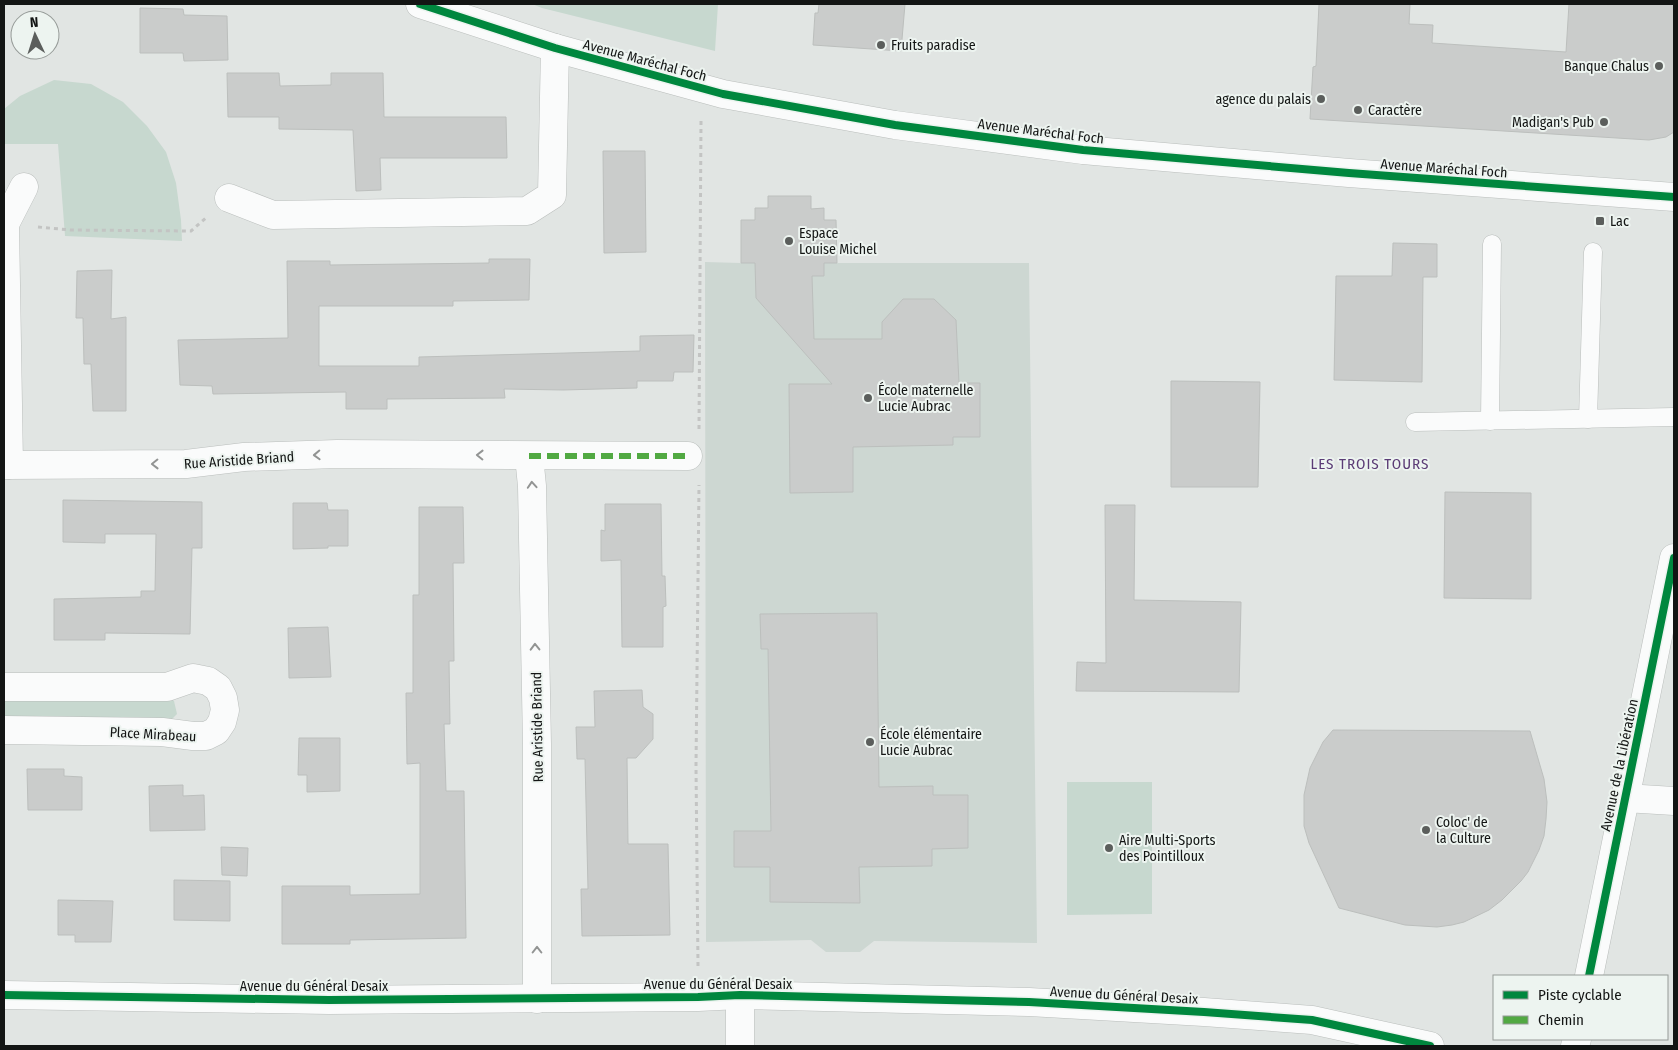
<svg xmlns="http://www.w3.org/2000/svg" width="1678" height="1050" viewBox="0 0 1678 1050" font-family="'Fira Sans Condensed',sans-serif">
	<rect width="100%" height="100%" fill="#e1e5e3"/>
	<path fill="#cdd7d2" d="M768,196H811V209L824,208V220H836L837,263H1029L1037,943L874,941L860,952H826L811,940L706,942L705,262L741,263V220H755V208H768Z"/>
	<g fill="#c7d8cf">
		<path d="M532,4H718L715,51L542,8Z"/>
		<path d="M54,80L91,84L123,102L147,126L166,152L176,183L181,220L182,241L65,236L58,144H4V109L20,96Z"/>
		<path d="M168,697L174,701L177,714L171,720L4,721V700Z"/>
		<path d="M1067,782H1152V914L1067,915Z"/>
	</g>
	<g fill="#cacccb" stroke="#bcbfbd">
		<path d="M819,4H905L901,51L813,45L815,13H818Z"/>
		<path d="M1319,4H1410L1409,24L1433,25L1432,43L1566,52L1569,4H1674V132L1666,137L1649,140L1310,119L1313,67L1316,66Z"/>
		<path d="M140,8L183,9L184,15L227,16L228,60L184,61L183,53H140Z"/>
		<path d="M227,73H279L280,86L331,85V73H383L384,117H506L507,158H380L381,190L356,191L353,130L279,129V117H228Z"/>
		<path d="M603,151H645L646,252L604,253Z"/>
		<path d="M768,196H811V209L824,208V220H836L837,263H824V276H812L814,339H882V322L903,299H934L956,320L959,383H980V437H953V445L853,447V492L790,493L789,384H832L756,298L755,263H741V220H755V208H768Z"/>
		<path d="M1393,243L1437,244V277H1423L1422,382L1334,380L1336,276H1392Z"/>
		<path d="M489,259H530L529,300L453,301V306H319V366H419V357L640,351V336L694,335L693,372H674L673,381H637V388L563,390L504,389L505,398L387,399V409H346V392L213,394L212,386L180,385L178,340L288,338L287,261H330V265L489,263Z"/>
		<path d="M112,270L111,319L126,317V411H93L91,364H84L83,318H76L77,271Z"/>
		<path d="M1171,381L1260,382L1258,487H1171Z"/>
		<path d="M1445,492L1531,493V599L1444,598Z"/>
		<path d="M63,500L202,502V548H192L190,634L105,633V640H54V599L141,597V591H155L156,534H105V543L63,542Z"/>
		<path d="M293,503H327L328,510H348V546H328V548L293,549Z"/>
		<path d="M605,504H661L662,576H665L666,606L663,607V647H622L621,560L601,561V530L605,531Z"/>
		<path d="M1105,505H1135L1134,600L1241,602L1239,692L1076,691L1077,662L1106,663Z"/>
		<path d="M419,507H463L464,563H453L454,661H449L450,724H444L446,791H464L466,938L350,940V944H282V886H350V895L420,894V763L407,764L406,693H413V595H419Z"/>
		<path d="M877,613L879,787L933,786V795H968V848L932,849V866L859,867L860,903L770,902V867H734V831H771L768,649H761L760,614Z"/>
		<path d="M328,627L331,677L289,678L288,628Z"/>
		<path d="M642,690L643,707L653,714V739L636,758H627L628,844H668L670,935L582,936L581,889H588L585,759H577L576,727H595L594,691Z"/>
		<path d="M1333,730L1530,731L1544,779L1547,802L1546,819L1544,836L1539,850L1528,872L1521,881L1502,900L1489,910L1464,922L1452,925L1437,927L1405,925L1339,908L1309,843L1304,826V795L1310,768L1323,742Z"/>
		<path d="M299,738H340V791L307,792V775H298Z"/>
		<path d="M27,769H64V776L82,777V810H28Z"/>
		<path d="M183,785V796L204,795L205,830L150,831L149,786Z"/>
		<path d="M221,847L248,848L247,876L222,875Z"/>
		<path d="M174,880L230,881V921L174,920Z"/>
		<path d="M58,900L113,901L111,942H75V935H58Z"/>
	</g>
	<g fill="none" stroke-linecap="round" stroke-linejoin="round">
		<defs>
			<g id="lane">
				<path d="M1588,419L1593,252"/>
				<path d="M1490,421L1492,244"/>
				<path d="M1415,422L1674,417"/>
			</g>
			<g id="street">
				<path d="M420,4L555,48L723,94L895,125L1083,150L1349,173L1674,197"/>
				<path d="M229,198L273,215L527,211L552,195L555,48"/>
				<path d="M529,456L532,486L537,744V999"/>
				<path d="M4,465L186,464L244,457L337,454L688,456"/>
				<path d="M9,465L5,224L24,187"/>
				<path d="M4,687H167L193,678L208,681L218,688L223,698L225,710L222,722L216,731L206,736H193L162,732L4,730"/>
				<path d="M1625,798L1674,801"/>
				<path d="M1589,976L1674,558"/>
				<path d="M4,995L329,1000L698,997L740,995L1029,1002L1204,1012L1312,1020L1430,1046"/>
				<path d="M740,995V1046"/>
				<path d="M1575,1046L1577,1039"/>
			</g>
		</defs>
		<use href="#lane" stroke="#babebc" stroke-width="19"/>
		<use href="#street" stroke="#babebc" stroke-width="29"/>
		<g stroke="#c3c4c3" stroke-width="3" stroke-dasharray="4 4" stroke-linecap="butt">
			<path d="M38,227L70,230L191,231L207,217"/>
			<path d="M699,429L701,120"/>
			<path d="M698,966L696,766L699,485"/>
		</g>
		<use href="#lane" stroke="#fafbfb" stroke-width="18"/>
		<use href="#street" stroke="#fafbfb" stroke-width="28"/>
		<path stroke="#51a942" stroke-width="6" stroke-dasharray="12 6" stroke-linecap="butt" d="M529,456H688"/>
		<defs>
			<g id="cycleway">
				<path d="M420,4L555,48L723,94L895,125L1083,150L1349,173L1674,197"/>
				<path d="M1589,976L1674,558"/>
				<path d="M4,995L329,1000L698,997L740,995L1029,1002L1204,1012L1312,1020L1430,1046"/>
			</g>
		</defs>
		<use href="#cycleway" stroke="#edf4f0" stroke-width="11"/>
		<use href="#cycleway" stroke="#00873e" stroke-width="8"/>
	</g>
	<defs><path id="oneway-chevron" d="M-2-3.5L2.5 0L-2 3.5" fill="none" stroke-width="1.6" stroke-linecap="round" stroke-linejoin="round" transform="scale(1.25)"/></defs>
	<g stroke="#929493">
		<use href="#oneway-chevron" transform="translate(317 455) rotate(178)"/>
		<use href="#oneway-chevron" transform="translate(480 455) rotate(-179)"/>
		<use href="#oneway-chevron" transform="translate(155 464) rotate(179)"/>
		<use href="#oneway-chevron" transform="translate(532 485) rotate(-94)"/>
		<use href="#oneway-chevron" transform="translate(535 647) rotate(-91)"/>
		<use href="#oneway-chevron" transform="translate(537 950) rotate(-90)"/>
	</g>
	<g fill="#5b5e5c" stroke="#edf4f0" stroke-width="2">
		<circle cx="881" cy="45" r="5"/>
		<circle cx="1659" cy="66" r="5"/>
		<circle cx="1321" cy="99" r="5"/>
		<circle cx="1358" cy="110" r="5"/>
		<circle cx="1604" cy="122" r="5"/>
		<rect x="1595" y="216" width="10" height="10" rx="2.5"/>
		<circle cx="789" cy="241" r="5"/>
		<circle cx="868" cy="398" r="5"/>
		<circle cx="870" cy="742" r="5"/>
		<circle cx="1426" cy="830" r="5"/>
		<circle cx="1109" cy="848" r="5"/>
	</g>
	<g text-anchor="middle" stroke-width="4" stroke-linejoin="round" paint-order="stroke">
		<g font-size="14" fill="#131514" stroke="#edf4f0" text-anchor="start">
			<text x="891" y="50">Fruits paradise</text>
			<text x="1649" y="71" text-anchor="end">Banque Chalus</text>
			<text x="1311" y="104" text-anchor="end">agence du palais</text>
			<text x="1368" y="115">Caractère</text>
			<text x="1594" y="127" text-anchor="end">Madigan's Pub</text>
			<text x="1610" y="226">Lac</text>
			<text x="799" y="238">Espace<tspan x="799" dy="16">Louise Michel</tspan></text>
			<text x="878" y="395">École maternelle<tspan x="878" dy="16">Lucie Aubrac</tspan></text>
			<text x="880" y="739">École élémentaire<tspan x="880" dy="16">Lucie Aubrac</tspan></text>
			<text x="1436" y="827">Coloc' de<tspan x="1436" dy="16">la Culture</tspan></text>
			<text x="1119" y="845">Aire Multi-Sports<tspan x="1119" dy="16">des Pointilloux</tspan></text>
		</g>
		<g font-size="14" fill="#131514" stroke="#edf4f0">
			<text transform="translate(645 60) rotate(15)" y="5">Avenue Maréchal Foch</text>
			<text transform="translate(1041 131) rotate(7)" y="5">Avenue Maréchal Foch</text>
			<text transform="translate(1444 168) rotate(4)" y="5">Avenue Maréchal Foch</text>
			<text transform="translate(239 460) rotate(-4)" y="5">Rue Aristide Briand</text>
			<text transform="translate(537 727) rotate(-91)" y="5">Rue Aristide Briand</text>
			<text transform="translate(153 734) rotate(3)" y="5">Place Mirabeau</text>
			<text transform="translate(1619 765) rotate(-78)" y="5">Avenue de la Libération</text>
			<text x="718" y="989">Avenue du Général Desaix</text>
			<text x="314" y="991">Avenue du Général Desaix</text>
			<text transform="translate(1124 995) rotate(3)" y="5">Avenue du Général Desaix</text>
		</g>
		<g font-size="15" letter-spacing="1" fill="#5b3c76" stroke="#edf4f0">
			<text x="1370" y="469">LES TROIS TOURS</text>
		</g>
	</g>
	<rect width="1678" height="1050" fill="none" stroke="#131514" stroke-width="10"/>
	<rect x="1493" y="975" width="175" height="65" fill="#edf4f0" stroke="#969b98"/>
	<rect x="1503" y="991" width="25" height="8" fill="#00873e" stroke="#969b98"/>
	<text x="1538" y="1000" font-size="15" fill="#131514">Piste cyclable</text>
	<rect x="1503" y="1016" width="25" height="8" fill="#51a942" stroke="#969b98"/>
	<text x="1538" y="1025" font-size="15" fill="#131514">Chemin</text>
	<g transform="translate(35 35) rotate(356)"><circle r="24" fill="#edf4f0" stroke="#969b98"/>
	<path d="M0-4L9 19L0 12L-9 19Z" fill="#5b5e5c"/>
	<text y="-8" font-size="14" font-weight="bold" text-anchor="middle" fill="#131514">N</text>
	</g>
</svg>
